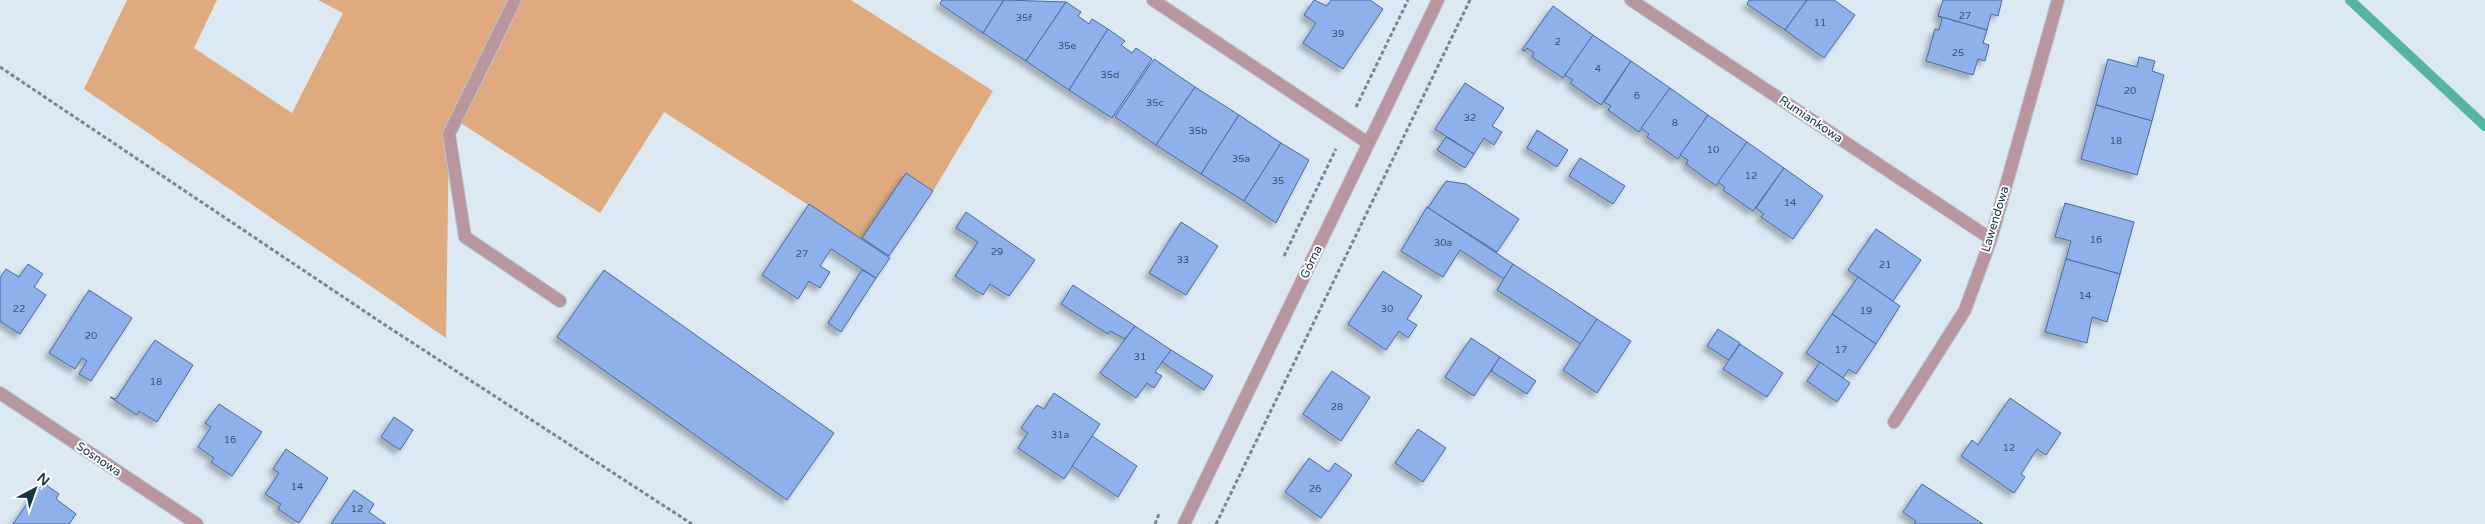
<svg xmlns="http://www.w3.org/2000/svg" width="2485" height="524" viewBox="0 0 2485 524" font-family="'Varela Round',sans-serif">
	<defs>
		<filter id="shadow"><feDropShadow dx="-4.5" dy="4.5" stdDeviation="2.5" flood-color="#0004"/></filter>
	</defs>
	<rect width="100%" height="100%" fill="#dce9f3"/>
	<path fill="#dfaa7e" d="M127,0H217L194,48L292,113L343,13L318,0H851L993,91L933,191L906,173L861,239L664,112L600,213L456,120L449,135L446,338L84,89Z"/>
	<g fill="none" stroke-linecap="round" stroke-linejoin="round">
		<path stroke="#55b4a3" stroke-width="10" d="M2350,0L2485,126"/>
	</g>
	<g fill="#8eb0eb" stroke="#4768a1" filter="url(#shadow)">
		<path d="M942,0H1004L983,33L940,4Z"/>
		<path d="M1004,0L1066,2L1026,61L983,33Z"/>
		<path d="M1314,0L1327,6L1331,0H1370L1383,9L1343,69L1303,43L1316,23L1304,15Z"/>
		<path d="M1749,0H1807L1785,30L1747,4Z"/>
		<path d="M1807,0H1834L1855,15L1824,58L1785,30Z"/>
		<path d="M1943,0H2002L1998,16L1991,14L1987,30L1938,16Z"/>
		<path d="M1066,2L1081,12L1078,16L1089,24L1092,19L1108,29L1069,90L1026,61Z"/>
		<path d="M1553,6L1593,35L1563,78L1532,57L1534,53L1527,48L1525,51L1522,50Z"/>
		<path d="M1938,16L1987,30L1983,43L1989,45L1985,61L1978,59L1973,75L1926,61L1935,29L1939,30L1942,19Z"/>
		<path d="M1108,29L1125,41L1121,45L1132,53L1136,48L1152,59L1112,118L1069,90Z"/>
		<path d="M1593,35L1631,61L1601,105L1570,83L1573,80L1565,75Z"/>
		<path d="M2139,57L2155,61L2152,71L2164,75L2152,121L2096,105L2108,59L2137,67Z"/>
		<path d="M1154,59L1195,87L1156,145L1115,117Z"/>
		<path d="M1631,61L1670,88L1639,132L1608,110L1611,106L1604,102Z"/>
		<path d="M1465,83L1504,108L1492,126L1502,132L1494,145L1484,138L1474,154L1435,129Z"/>
		<path d="M1195,87L1239,115L1201,174L1156,145Z"/>
		<path d="M1670,88L1708,115L1678,159L1647,137L1649,134L1641,128Z"/>
		<path d="M2096,105L2152,121L2137,175L2081,159Z"/>
		<path d="M1239,115L1281,143L1244,201L1201,174Z"/>
		<path d="M1708,115L1747,142L1716,186L1686,164L1688,160L1680,155Z"/>
		<path d="M1537,130L1568,150L1557,167L1527,148Z"/>
		<path d="M1446,137L1474,154L1465,168L1437,150Z"/>
		<path d="M1747,142L1784,168L1753,211L1723,190L1725,187L1718,182Z"/>
		<path d="M1281,143L1309,160L1276,223L1244,201Z"/>
		<path d="M1580,158L1625,186L1613,204L1569,176Z"/>
		<path d="M1784,168L1823,196L1793,239L1761,217L1764,214L1756,208Z"/>
		<path d="M906,173L933,191L889,256L862,238Z"/>
		<path d="M1446,181L1466,184L1519,219L1497,252L1428,208Z"/>
		<path d="M2065,203L2134,222L2120,274L2066,259L2071,241L2055,237Z"/>
		<path d="M809,204L890,258L876,278L831,249L820,266L830,272L820,288L809,281L798,299L762,275Z"/>
		<path d="M1427,207L1513,264L1504,279L1460,250L1443,277L1401,251Z"/>
		<path d="M966,212L1035,260L1009,296L990,284L983,295L955,276L978,242L956,228Z"/>
		<path d="M1181,222L1218,246L1186,295L1149,273Z"/>
		<path d="M1876,229L1921,260L1893,301L1848,270Z"/>
		<path d="M2066,259L2120,274L2107,322L2092,317L2087,343L2045,332Z"/>
		<path d="M28,264L43,274L34,287L46,295L20,334L0,321V278L6,269L19,277Z"/>
		<path d="M1513,264L1597,319L1581,344L1497,290Z"/>
		<path d="M604,270L834,433L787,500L557,337Z"/>
		<path d="M862,270L876,278L841,332L828,323Z"/>
		<path d="M1383,271L1422,296L1407,319L1417,325L1408,338L1399,331L1386,350L1348,324Z"/>
		<path d="M1858,277L1900,306L1876,344L1832,314Z"/>
		<path d="M1073,285L1135,326L1125,339L1110,331L1108,334L1061,304Z"/>
		<path d="M89,290L132,318L91,381L79,374L87,361L82,358L75,369L49,353Z"/>
		<path d="M1832,314L1876,344L1856,374L1849,369L1843,378L1806,353Z"/>
		<path d="M1597,319L1631,341L1597,393L1563,370Z"/>
		<path d="M1135,326L1171,350L1155,372L1162,376L1154,388L1147,383L1136,398L1100,373Z"/>
		<path d="M1718,329L1740,343L1729,360L1707,346Z"/>
		<path d="M1471,338L1500,357L1474,396L1445,377Z"/>
		<path d="M155,340L193,365L157,422L139,411L137,415L110,397L116,399Z"/>
		<path d="M1740,344L1783,373L1767,397L1723,369Z"/>
		<path d="M1171,350L1213,376L1204,390L1162,362Z"/>
		<path d="M1500,357L1536,381L1527,394L1491,371Z"/>
		<path d="M1820,362L1850,383L1837,402L1807,381Z"/>
		<path d="M1332,371L1370,397L1341,441L1303,414Z"/>
		<path d="M1054,393L1100,424L1064,479L1018,448L1028,433L1021,428L1037,405L1044,409Z"/>
		<path d="M2010,398L2061,433L2046,455L2037,449L2021,474L2025,477L2014,493L1961,456L1972,440L1978,445Z"/>
		<path d="M219,404L262,432L232,476L211,462L214,458L198,447L211,427L205,423Z"/>
		<path d="M394,417L413,430L400,450L381,437Z"/>
		<path d="M1418,429L1446,448L1423,482L1395,463Z"/>
		<path d="M1092,436L1137,466L1118,497L1072,466Z"/>
		<path d="M286,449L328,478L299,523L278,509L281,504L265,494L279,473L273,469Z"/>
		<path d="M1309,458L1329,472L1335,463L1352,475L1321,518L1285,492Z"/>
		<path d="M42,482L59,494L56,499L76,514L69,524H13Z"/>
		<path d="M1922,484L1983,524H1914L1916,521L1903,512Z"/>
		<path d="M354,490L374,504L369,512L386,524H331Z"/>
	</g>
	<g fill="none" stroke-linecap="round" stroke-linejoin="round">
		<defs>
			<g id="service">
				<path d="M515,0L449,134L465,237L560,301"/>
				<path d="M1153,0L1368,143"/>
			</g>
			<g id="minor">
				<path d="M1631,0L1991,239"/>
				<path d="M0,393L197,524"/>
				<path d="M1894,422L1965,310L1991,239L2058,0"/>
			</g>
			<path id="tertiary" d="M1184,524L1438,0"/>
		</defs>
		<use href="#service" stroke="#b5c5d1" stroke-width="14"/>
		<use href="#minor" stroke="#b5c5d1" stroke-width="14"/>
		<use href="#tertiary" stroke="#b5c5d1" stroke-width="14"/>
		<g stroke="#728897" stroke-width="3" stroke-dasharray="4 2.5" stroke-linecap="butt">
			<path d="M0,67L385,325L692,524"/>
			<path d="M1356,107L1408,0"/>
			<path d="M1284,256L1336,149"/>
			<path d="M1155,524L1159,514"/>
			<path d="M1216,524L1470,0"/>
		</g>
		<use href="#service" stroke="#b9959f" stroke-width="12"/>
		<use href="#minor" stroke="#b9959f" stroke-width="12"/>
		<use href="#tertiary" stroke="#b9959f" stroke-width="12"/>
	</g>
	<g text-anchor="middle" stroke-width="4" stroke-linejoin="round" paint-order="stroke">
		<g font-size="10" fill="#355370">
			<text x="1965" y="19">27</text>
			<text x="1024" y="21">35f</text>
			<text x="1820" y="26">11</text>
			<text x="1338" y="37">39</text>
			<text x="1558" y="45">2</text>
			<text x="1067" y="49">35e</text>
			<text x="1958" y="56">25</text>
			<text x="1598" y="72">4</text>
			<text x="1110" y="78">35d</text>
			<text x="2130" y="94">20</text>
			<text x="1637" y="99">6</text>
			<text x="1155" y="106">35c</text>
			<text x="1470" y="121">32</text>
			<text x="1675" y="126">8</text>
			<text x="1198" y="134">35b</text>
			<text x="2116" y="144">18</text>
			<text x="1713" y="153">10</text>
			<text x="1241" y="162">35a</text>
			<text x="1751" y="179">12</text>
			<text x="1278" y="184">35</text>
			<text x="1790" y="206">14</text>
			<text x="2096" y="243">16</text>
			<text x="1443" y="246">30a</text>
			<text x="997" y="255">29</text>
			<text x="802" y="257">27</text>
			<text x="1183" y="263">33</text>
			<text x="1885" y="268">21</text>
			<text x="2085" y="299">14</text>
			<text x="19" y="312">22</text>
			<text x="1387" y="312">30</text>
			<text x="1866" y="314">19</text>
			<text x="91" y="339">20</text>
			<text x="1841" y="353">17</text>
			<text x="1140" y="360">31</text>
			<text x="156" y="385">18</text>
			<text x="1337" y="410">28</text>
			<text x="1060" y="438">31a</text>
			<text x="230" y="443">16</text>
			<text x="2009" y="451">12</text>
			<text x="297" y="490">14</text>
			<text x="1315" y="492">26</text>
			<text x="357" y="512">12</text>
		</g>
		<g font-size="12" fill="#173447" stroke="#fff">
			<text transform="translate(1811 119) rotate(34)" y="4">Rumiankowa</text>
			<text transform="translate(1995 219) rotate(-73)" y="4">Lawendowa</text>
			<text transform="translate(1311 262) rotate(-64)" y="4">Górna</text>
			<text transform="translate(99 459) rotate(34)" y="4">Sosnowa</text>
		</g>
	</g>
	<g transform="translate(35 489) rotate(41)" stroke="#ffffff" stroke-width="4" paint-order="stroke">
	<path d="M0-4L9 19L0 12L-9 19Z" fill="#173447"/>
	<text y="-8" font-size="14" font-weight="bold" text-anchor="middle" fill="#173447">N</text>
	</g>
</svg>
